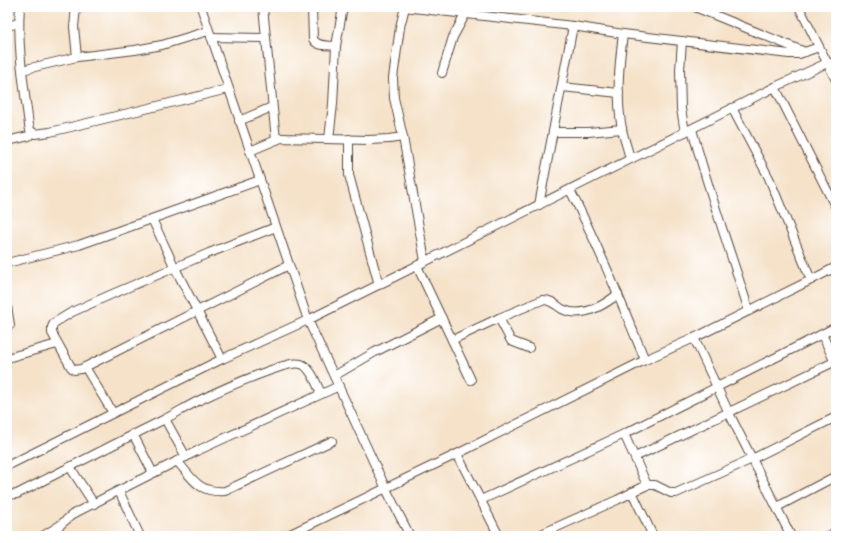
<svg xmlns="http://www.w3.org/2000/svg" width="843" height="543" viewBox="0 0 843 543" font-family="'Comic Neue',sans-serif">
	<rect width="100%" height="100%" fill="#fff"/>
	<filter id="ink" filterUnits="userSpaceOnUse"><feTurbulence type="fractalNoise" baseFrequency=".025" numOctaves="2"/><feDisplacementMap in="SourceGraphic" scale="8" xChannelSelector="R" yChannelSelector="G"/><feConvolveMatrix kernelMatrix="1 2 1 2 8 2 1 2 1" color-interpolation-filters="sRGB"/></filter>
	<filter id="wash" filterUnits="userSpaceOnUse"><feTurbulence type="fractalNoise" baseFrequency=".012" numOctaves="4" result="noise"/><feDisplacementMap in="SourceGraphic" scale="16" xChannelSelector="R" yChannelSelector="G"/><feGaussianBlur stdDeviation="0.9" result="paint"/><feColorMatrix in="noise" values="0 0 0 0 0 0 0 0 0 0 0 0 0 0 0 0 0 1.4 0 .05"/><feComposite in="paint" operator="in"/></filter>
	<g filter="url(#wash)">
		<rect width="100%" height="100%" fill="#f5e2c9"/>
	</g>
	<g filter="url(#ink)">
		<g fill="none" stroke-linecap="round" stroke-linejoin="round">
			<defs>
				<g id="minor">
					<path d="M20,7C17,46 24,86 29,125L30,130L35,134L50,132L228,89"/>
					<path d="M76,7L74,27L77,57"/>
					<path d="M201,7L308,320L386,489L410,536"/>
					<path d="M263,7L276,140"/>
					<path d="M312,7L313,39C317,47 328,45 336,46L333,104L329,139"/>
					<path d="M404,7L573,26L623,34L789,54H799L819,47"/>
					<path d="M405,7L400,27L393,78L394,98L403,137L425,261"/>
					<path d="M695,7L805,52"/>
					<path d="M799,7L836,80"/>
					<path d="M7,26L19,23"/>
					<path d="M623,34C619,65 616,98 622,129C624,140 628,149 630,159"/>
					<path d="M211,37L266,38"/>
					<path d="M682,41L680,70L681,109L685,132"/>
					<path d="M336,46L343,7"/>
					<path d="M22,70L77,57L135,50L162,45L208,31"/>
					<path d="M442,73L453,37L466,13"/>
					<path d="M562,87L619,93"/>
					<path d="M775,87L836,208"/>
					<path d="M732,108L769,178L811,280"/>
					<path d="M239,121L272,107"/>
					<path d="M692,129C708,190 730,250 749,311"/>
					<path d="M553,132H588L622,129"/>
					<path d="M349,139V175L379,285"/>
					<path d="M7,141L29,136L32,133"/>
					<path d="M250,151L281,138L369,140L389,139L403,137"/>
					<path d="M570,190C598,245 621,302 645,360"/>
					<path d="M539,205L573,26"/>
					<path d="M152,219L175,268L222,359"/>
					<path d="M276,227L209,253L110,295L72,312L54,323L52,327V333L71,367L74,370L81,369L289,265"/>
					<path d="M7,263L79,245L260,180"/>
					<path d="M417,266L471,380"/>
					<path d="M7,306L10,325"/>
					<path d="M499,318L511,341L529,348"/>
					<path d="M822,334L836,365"/>
					<path d="M694,338L729,413L791,536"/>
					<path d="M452,340L499,318L542,300C550,299 556,305 562,309C582,319 603,306 618,294"/>
					<path d="M7,358L57,344"/>
					<path d="M85,367L113,413"/>
					<path d="M334,376L375,352L442,318"/>
					<path d="M165,419L186,457"/>
					<path d="M133,434L153,473"/>
					<path d="M624,434L647,485"/>
					<path d="M457,454L499,536"/>
					<path d="M635,457L836,361"/>
					<path d="M177,461C193,479 198,493 225,491L332,441"/>
					<path d="M7,466L222,359L308,320L775,87L827,63H836"/>
					<path d="M70,467L94,504"/>
					<path d="M119,491L140,536"/>
					<path d="M632,492L653,536"/>
					<path d="M7,495L17,494C66,469 114,444 163,420C175,414 186,407 198,401C222,389 246,379 271,370C280,367 292,362 301,364C311,367 317,385 321,394"/>
					<path d="M481,500L624,434L836,327"/>
					<path d="M777,507L836,476"/>
					<path d="M43,536L59,526L73,514L114,493L201,449L339,386"/>
					<path d="M286,536L457,454L645,360L694,338L811,280L836,267"/>
					<path d="M537,536L617,500L647,485H655L671,493H676L752,459L836,417"/>
					<path d="M828,536L836,532"/>
				</g>
			</defs>
			<use href="#minor" stroke="#574638" stroke-width="10"/>
			<use href="#minor" stroke="#fff" stroke-width="8"/>
		</g>
	</g>
	<rect width="843" height="543" fill="none" stroke="#fff" stroke-width="24"/>
</svg>
